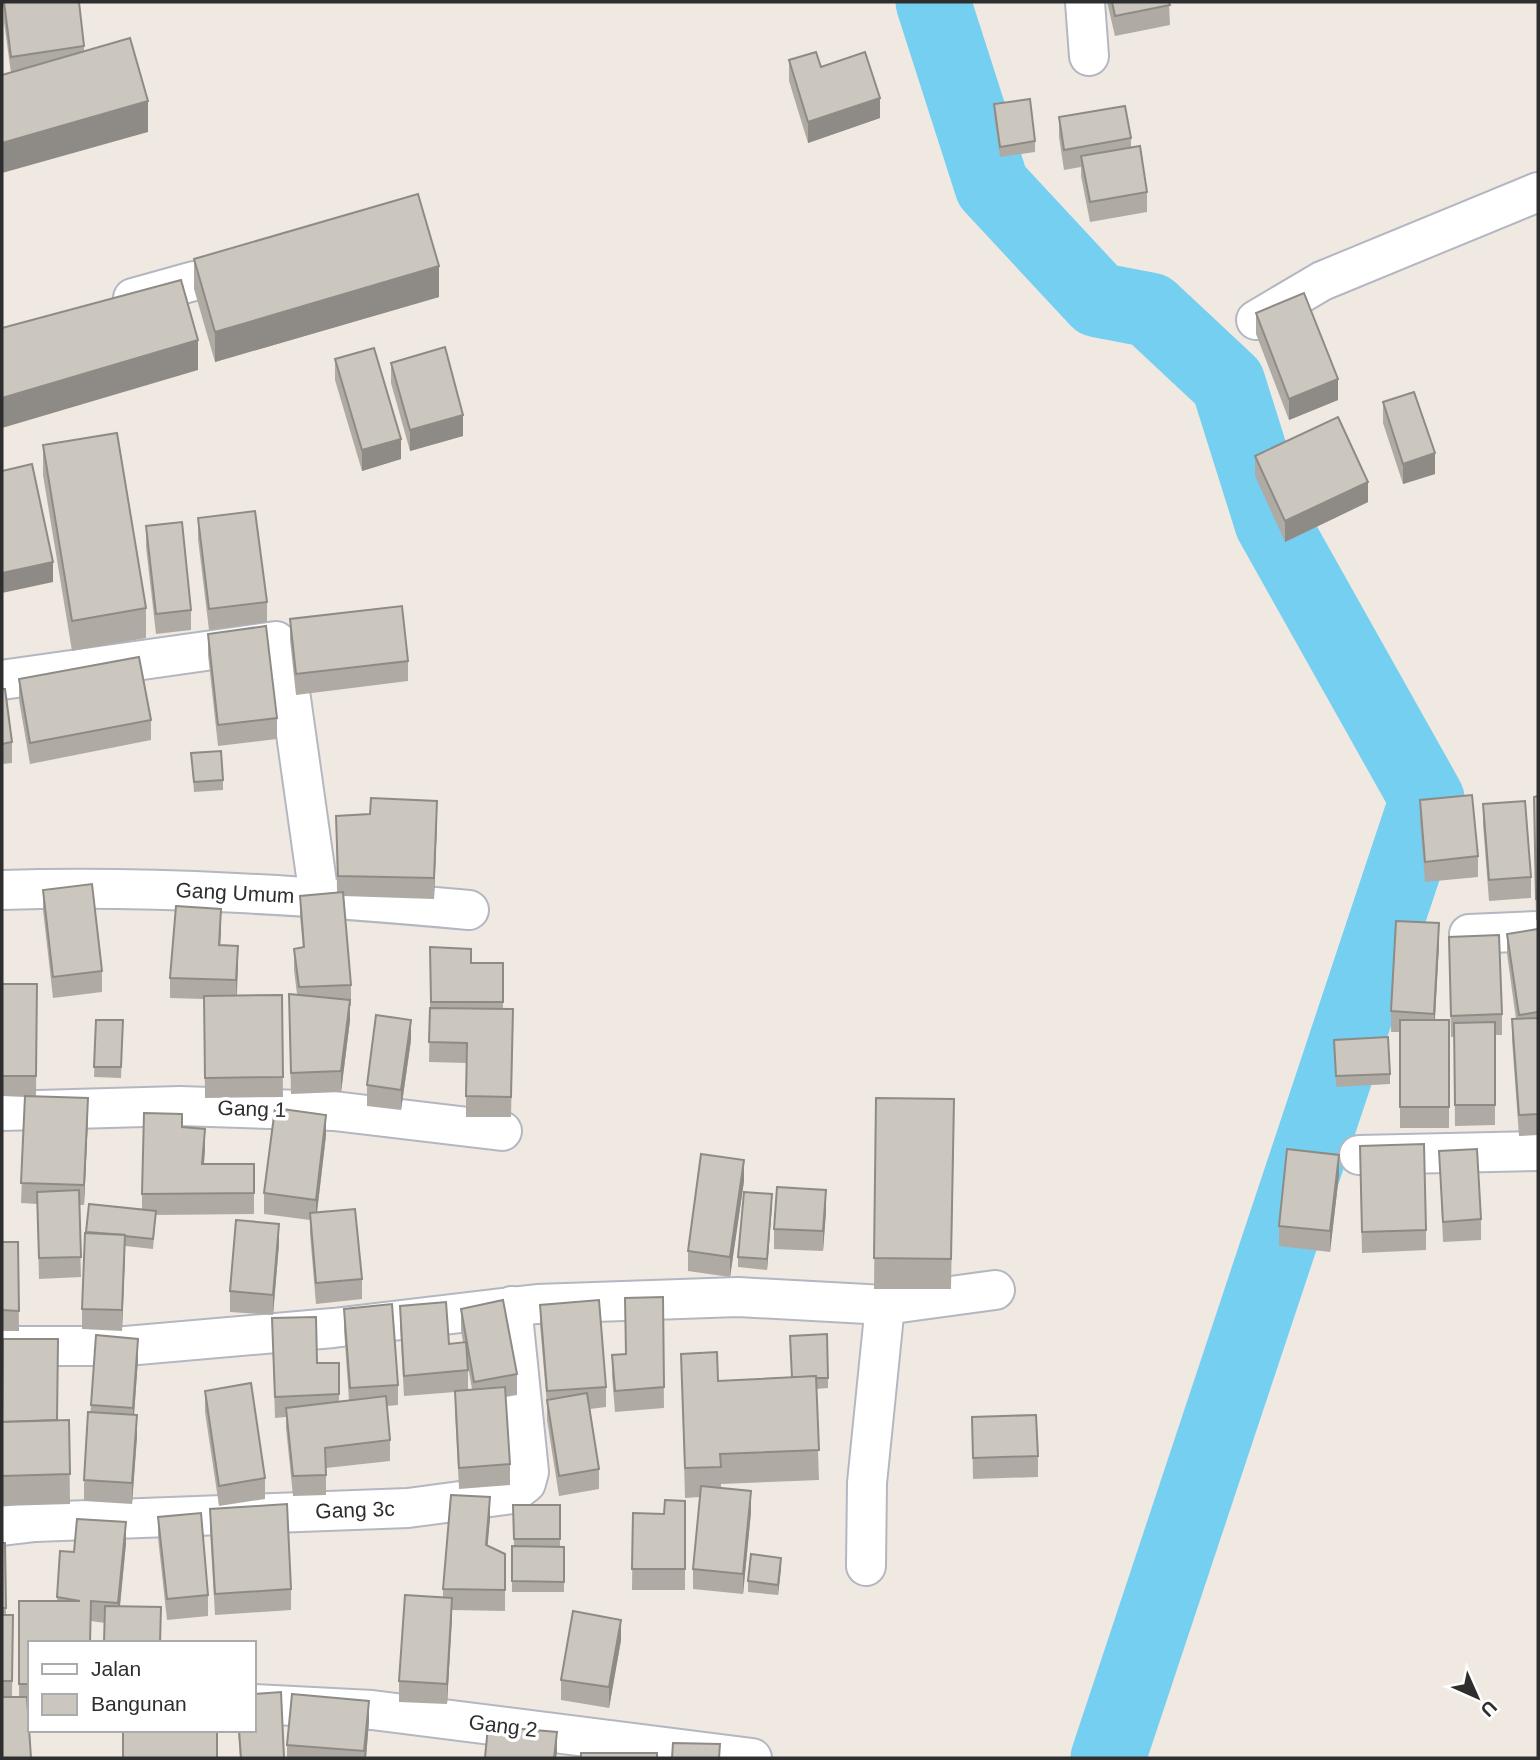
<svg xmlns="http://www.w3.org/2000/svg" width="1540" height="1760" viewBox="0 0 1540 1760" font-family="Helvetica,sans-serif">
	<rect width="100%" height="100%" fill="#efe9e1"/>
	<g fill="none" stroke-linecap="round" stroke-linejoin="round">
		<path stroke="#75cff0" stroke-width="75" d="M933,2L992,186L1098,300L1150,310L1228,383L1272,523L1427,799L1108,1758"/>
		<defs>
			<g id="minor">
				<path d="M1085,2L1089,56"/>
				<path d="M133,298L194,281"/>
				<path d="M1256,320L1322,281L1538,192"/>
				<path d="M2,680L276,641L285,656L319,897"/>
				<path d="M2,890C158,885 313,896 469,910"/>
				<path d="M1469,934L1538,931"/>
				<path d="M2,1111L180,1106L334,1111L502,1131"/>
				<path d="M1359,1155L1538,1151"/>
				<path d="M2,1346H126L333,1328L537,1304L738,1297L885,1305L995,1290"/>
				<path d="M2,1526L35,1522L408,1508L512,1494L526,1483L529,1472L512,1306"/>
				<path d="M866,1566L867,1483L885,1305"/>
				<path d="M254,1704L372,1710L752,1758"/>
			</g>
		</defs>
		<use href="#minor" stroke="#b4b7c1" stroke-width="42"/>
		<use href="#minor" stroke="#fff" stroke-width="38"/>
	</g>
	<g fill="#afaba4" fill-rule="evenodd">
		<path d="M4,2L84,46V52L148,132L11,73L4,22Z"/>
		<path d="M1107,2H1169L1170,25L1115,36Z"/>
		<path d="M789,60L821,67L880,118L808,143L789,81Z"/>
		<path d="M994,104L1035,141V152L1000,157L994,115Z"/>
		<path d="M1059,117L1131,138V147L1147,192V212L1090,222L1081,176V167L1064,170L1059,137Z"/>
		<path d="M194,259L439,297L215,362L194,289Z"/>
		<path d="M1256,313L1338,400L1289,420L1256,334Z"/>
		<path d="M335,359L401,459L362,471L335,380Z"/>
		<path d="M391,363L463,436L410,451L391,383Z"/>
		<path d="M1383,402L1435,474L1403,484L1383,423Z"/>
		<path d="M43,445L146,608V638L72,651L43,475Z"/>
		<path d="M1255,456L1368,502L1285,542L1255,476Z"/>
		<path d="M198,518L267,602V622L209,630L198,539Z"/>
		<path d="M146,526L191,610V630L156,634L146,547Z"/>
		<path d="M290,619L408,661V681L296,695L290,640Z"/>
		<path d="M208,634L277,718V739L218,746L208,655Z"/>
		<path d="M19,679L151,720V740L30,764L19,700Z"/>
		<path d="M2,689L12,742V763L2,764Z"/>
		<path d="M191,753L223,780V790L194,792Z"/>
		<path d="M1538,796V920H1536L1534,817Z"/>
		<path d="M1420,800L1478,856V877L1425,882L1420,821Z"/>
		<path d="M1483,804L1531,877V898L1489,901L1483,824Z"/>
		<path d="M336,816L437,821L434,899L343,896L351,985V1006H350V1020L341,1092L291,1094L289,1014L297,994L294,970V949L303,948L300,916V896L337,892Z"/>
		<path d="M43,890L102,971V992L53,998L43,910Z"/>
		<path d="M221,929L220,945L238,966L237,996L282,995L283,1097L205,1098L204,999L170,998V978Z"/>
		<path d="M1538,929V1135L1519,1136L1512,1040V1019H1516L1507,954V934Z"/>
		<path d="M1449,937L1502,1014V1035H1495V1125L1455,1126L1454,1037H1451Z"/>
		<path d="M1439,944L1435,1020H1449V1128H1400V1032H1391V1011Z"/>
		<path d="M430,947L471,963H503V1009L513,1030L511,1117H466V1063L429,1062L430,1008Z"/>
		<path d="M2,984H37L36,1096L88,1118L84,1205H79L81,1277L39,1279L37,1204L21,1203L25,1097L2,1096Z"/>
		<path d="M96,1020H123L121,1078L94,1077Z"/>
		<path d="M411,1040L401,1110L367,1106V1085Z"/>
		<path d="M1334,1040L1390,1074V1084L1336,1087Z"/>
		<path d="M876,1098L954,1129L951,1289H874Z"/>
		<path d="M182,1127L205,1149L204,1164H254V1214L156,1215L153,1249L125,1246L122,1331L82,1329V1309L86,1233L89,1204L142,1210V1194Z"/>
		<path d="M326,1135L317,1213L362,1279V1299L316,1304L310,1234V1220L264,1214V1193Z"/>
		<path d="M1439,1151L1481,1219V1240L1443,1242Z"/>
		<path d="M1360,1167L1426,1230V1250L1362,1253Z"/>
		<path d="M1339,1175L1330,1252L1279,1246V1226Z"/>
		<path d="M744,1181L730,1277L688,1271V1251Z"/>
		<path d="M772,1204L767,1270L738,1267V1257Z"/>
		<path d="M826,1211L823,1251L774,1249V1229Z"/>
		<path d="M2,1242H18L19,1331H2Z"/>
		<path d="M279,1244L273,1315L230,1312V1291Z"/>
		<path d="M663,1297L664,1408L615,1412L612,1376V1355L625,1354Z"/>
		<path d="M540,1305L606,1387V1407L590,1409L599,1469V1489L559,1496L547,1420V1405L540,1325Z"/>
		<path d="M400,1306L449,1344L463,1342L461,1330V1309L517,1374V1395L505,1397L510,1464V1485L459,1489L455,1411V1392L404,1396L400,1326ZM468,1367L472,1389L468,1390Z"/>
		<path d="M344,1309L398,1385V1405L387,1406L390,1440V1461L326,1468V1495L293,1496L286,1428V1417L275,1418L272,1318L317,1363H339V1401L349,1400L344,1330Z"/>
		<path d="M681,1354L718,1381L828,1378V1388L816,1389L819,1480L721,1484V1488L751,1512L743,1594L693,1589V1569L700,1497L685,1498Z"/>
		<path d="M138,1359L134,1415L137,1436L132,1504L84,1501V1480L91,1405Z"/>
		<path d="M205,1391L265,1478V1499L219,1506L205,1412Z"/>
		<path d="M972,1417L1038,1456V1477L973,1479Z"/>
		<path d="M69,1420L70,1504L2,1506V1422Z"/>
		<path d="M685,1501V1590H632L633,1513L664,1514Z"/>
		<path d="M513,1505H560V1546L564,1547V1592H512V1546H514Z"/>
		<path d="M210,1509L291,1589V1610L215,1615L210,1530Z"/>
		<path d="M158,1517L208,1595V1616L167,1620L158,1538Z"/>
		<path d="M490,1518L487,1545L505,1554V1611L452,1610L447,1704L399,1702V1681L443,1597V1589Z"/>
		<path d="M2,1543H5L6,1615H13L12,1697H19V1601H57L60,1551L74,1552L126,1543L120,1607L105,1623L91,1621L30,1643V1704H28L2,1758Z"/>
		<path d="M781,1568L778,1595L748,1592V1581Z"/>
		<path d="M621,1640L609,1708L561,1700V1680Z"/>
		<path d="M369,1721L366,1758H287V1745Z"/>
		<path d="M238,1730H254L284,1758H240Z"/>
	</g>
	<g fill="#8e8b86">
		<path d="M880,98V118L808,143V122Z"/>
		<path d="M148,101V132L2,173V143Z"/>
		<path d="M439,266V297L215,362V332Z"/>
		<path d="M198,340V370L2,428V398Z"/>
		<path d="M1338,379V400L1289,420V399Z"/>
		<path d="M463,415V436L410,451V430Z"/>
		<path d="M401,439V459L362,471V450Z"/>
		<path d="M1435,453V474L1403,484V464Z"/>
		<path d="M1368,482V502L1285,542V521Z"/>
		<path d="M53,562V582L2,593V573Z"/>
		<path d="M437,801V821L434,899V878Z"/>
		<path d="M221,909V929L219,966V945Z"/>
		<path d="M1439,923V944L1434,1034V1014Z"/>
		<path d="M238,946V966L236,1000V980Z"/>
		<path d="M350,1000V1020L341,1092V1071Z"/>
		<path d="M411,1020V1040L401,1110V1090Z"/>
		<path d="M88,1098V1118L84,1205V1185Z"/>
		<path d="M326,1115V1135L316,1220V1200Z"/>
		<path d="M205,1129V1149L202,1185V1164Z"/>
		<path d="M1339,1155V1175L1330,1252V1231Z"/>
		<path d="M744,1160V1181L730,1277V1257Z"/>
		<path d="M826,1190V1211L823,1251V1231Z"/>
		<path d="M772,1194V1204L767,1270V1259Z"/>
		<path d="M279,1224V1244L273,1315V1295Z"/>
		<path d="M125,1235V1255L122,1331V1310Z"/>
		<path d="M138,1339V1359L133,1429V1408Z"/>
		<path d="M137,1415V1436L132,1504V1483Z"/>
		<path d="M751,1491V1512L743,1594V1574Z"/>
		<path d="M490,1497V1518L486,1565V1545Z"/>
		<path d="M126,1522V1543L118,1624V1603Z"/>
		<path d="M781,1558V1568L778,1595V1585Z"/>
		<path d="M452,1598V1619L447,1704V1684Z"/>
		<path d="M621,1620V1640L609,1708V1687Z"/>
		<path d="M369,1701V1721L366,1758H364Z"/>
		<path d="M557,1732V1753L556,1758H554Z"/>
	</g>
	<g fill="#cbc7bf" stroke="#8e8b86" stroke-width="2">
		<path d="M4,2H79L84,46L11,57Z"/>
		<path d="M1112,2H1169L1170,5L1115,16Z"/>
		<path d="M130,38L148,101L2,143V75Z"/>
		<path d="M816,52L821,67L865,52L880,98L808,122L789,60Z"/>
		<path d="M1030,99L1035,141L1000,147L994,104Z"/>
		<path d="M1125,106L1131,138L1064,150L1059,117Z"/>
		<path d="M1140,146L1147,192L1090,202L1081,156Z"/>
		<path d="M418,194L439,266L215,332L194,259Z"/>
		<path d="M181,280L198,340L2,398V328Z"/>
		<path d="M1304,293L1338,379L1289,399L1256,313Z"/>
		<path d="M445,347L463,415L410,430L391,363Z"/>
		<path d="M374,348L401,439L362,450L335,359Z"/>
		<path d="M1414,392L1435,453L1403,464L1383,402Z"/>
		<path d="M1338,417L1368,482L1285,521L1255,456Z"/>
		<path d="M117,433L146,608L72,621L43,445Z"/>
		<path d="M32,464L53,562L2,573V471Z"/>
		<path d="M255,511L267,602L209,609L198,518Z"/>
		<path d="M182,522L191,610L156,614L146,526Z"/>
		<path d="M402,606L408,661L296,674L290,619Z"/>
		<path d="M266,626L277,718L218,725L208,634Z"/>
		<path d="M139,657L151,720L30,743L19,679Z"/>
		<path d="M2,689H5L12,742L2,744Z"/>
		<path d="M221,751L223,780L194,782L191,753Z"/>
		<path d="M1472,795L1478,856L1425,862L1420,800Z"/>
		<path d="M1538,796V899H1536L1534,797Z"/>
		<path d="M371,798L437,801L434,878L338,876L336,816L370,814Z"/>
		<path d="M1525,801L1531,877L1489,880L1483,804Z"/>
		<path d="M92,884L102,971L53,977L43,890Z"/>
		<path d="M343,892L351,985L299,987L294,949L304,947L300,896Z"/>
		<path d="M176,906L221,909L219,945L238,946L236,980L170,978Z"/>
		<path d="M1396,921L1439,923L1434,1014L1391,1011Z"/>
		<path d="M1538,929V1012L1519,1015L1507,934Z"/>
		<path d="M1499,935L1502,1014L1451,1016L1449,937Z"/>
		<path d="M430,947L471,949V963H503V1002H431Z"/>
		<path d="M2,984H37L36,1076H2Z"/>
		<path d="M289,994L350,1000L341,1071L291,1073Z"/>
		<path d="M282,995L283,1077L205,1078L204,996Z"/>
		<path d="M430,1008L513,1009L511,1097L466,1096L467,1043L429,1042Z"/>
		<path d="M376,1015L411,1020L401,1090L367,1085Z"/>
		<path d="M1538,1018V1114L1519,1115L1512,1019Z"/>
		<path d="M96,1020H123L121,1067H94Z"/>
		<rect x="1400" y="1020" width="49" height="87"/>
		<path d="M1495,1022V1105H1455L1454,1023Z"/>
		<path d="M1388,1037L1390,1074L1336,1076L1334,1040Z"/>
		<path d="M25,1096L88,1098L84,1185L21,1183Z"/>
		<path d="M876,1098L954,1099L951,1259L874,1258Z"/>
		<path d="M275,1108L326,1115L316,1200L264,1193Z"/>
		<path d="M144,1113L182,1114V1127L205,1129L202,1164H254V1193L142,1194Z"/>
		<path d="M1424,1144L1426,1230L1362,1232L1360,1146Z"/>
		<path d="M1287,1149L1339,1155L1330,1231L1279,1226Z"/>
		<path d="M1477,1149L1481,1219L1443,1222L1439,1151Z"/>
		<path d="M701,1154L744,1160L730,1257L688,1251Z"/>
		<path d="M777,1187L826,1190L823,1231L774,1229Z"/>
		<path d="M79,1190L81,1257L39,1258L37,1192Z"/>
		<path d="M744,1192L772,1194L767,1259L738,1257Z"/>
		<path d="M89,1204L156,1211L153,1239L125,1236V1235L86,1232Z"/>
		<path d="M355,1209L362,1279L316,1283L310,1213Z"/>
		<path d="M236,1220L279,1224L273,1295L230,1291Z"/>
		<path d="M85,1233L125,1235L122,1310L82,1309Z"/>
		<path d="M2,1242H18L19,1311L2,1310Z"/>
		<path d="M663,1297L664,1387L615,1391L612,1355L626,1354L625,1298Z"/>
		<path d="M503,1300L517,1374L474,1382L461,1309Z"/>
		<path d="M599,1300L606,1387L547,1391L540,1305Z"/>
		<path d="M446,1302L449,1344L466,1342L468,1370L404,1376L400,1306Z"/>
		<path d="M392,1304L398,1385L350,1388L344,1309Z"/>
		<path d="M316,1317L317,1363H339V1394L275,1397L272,1318Z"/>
		<path d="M827,1334L828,1378H816V1376L792,1378L790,1336Z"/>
		<path d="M96,1335L138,1339L133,1408L91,1405Z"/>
		<path d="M3,1339H58L57,1420L2,1422Z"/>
		<path d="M717,1352L718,1381L816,1376L819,1450L720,1454L721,1467L685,1468L681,1354Z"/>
		<path d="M251,1383L265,1478L219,1486L205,1391Z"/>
		<path d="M505,1387L510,1464L459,1468L455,1391Z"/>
		<path d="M587,1393L599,1469L559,1476L547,1400Z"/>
		<path d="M386,1396L390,1440L325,1448L326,1475L293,1476L286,1408Z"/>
		<path d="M88,1412L137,1415L132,1483L84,1480Z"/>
		<path d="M1036,1415L1038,1456L973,1458L972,1417Z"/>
		<path d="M69,1420L70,1474L2,1476V1422Z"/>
		<path d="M701,1486L751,1491L743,1574L693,1569Z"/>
		<path d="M451,1495L490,1497L486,1545L505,1554V1590L443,1589Z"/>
		<path d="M665,1500L685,1501V1569H632L633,1513L664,1514Z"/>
		<path d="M287,1504L291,1589L215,1594L210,1509Z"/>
		<path d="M513,1505H560V1539H514Z"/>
		<path d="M201,1513L208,1595L167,1599L158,1517Z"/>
		<path d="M77,1519L126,1522L118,1603L91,1601L90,1643H30V1684H19V1601H80L57,1597L60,1551L74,1552Z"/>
		<path d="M2,1543H5L6,1608H2Z"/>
		<path d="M512,1546L564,1547V1582L512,1581Z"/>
		<path d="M751,1554L781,1558L778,1585L748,1581Z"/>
		<path d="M405,1595L452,1598L447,1684L399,1681Z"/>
		<path d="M105,1606L161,1607L160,1643H104Z"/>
		<path d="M573,1611L621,1620L609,1687L561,1680Z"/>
		<path d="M2,1615H13L12,1681H2Z"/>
		<path d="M281,1692L284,1758H241L239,1730H254V1694Z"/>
		<path d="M292,1694L369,1701L364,1751L287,1745Z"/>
		<path d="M2,1697H27L31,1758H2Z"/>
		<path d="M488,1726L557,1732L554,1758H485Z"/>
		<rect x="123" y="1730" width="94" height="28"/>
		<path d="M673,1743L720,1744L719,1758H672Z"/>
		<rect x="581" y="1753" width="76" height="5"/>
	</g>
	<g text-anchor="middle" stroke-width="7" stroke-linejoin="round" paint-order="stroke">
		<g font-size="21" fill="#2e2e2e" stroke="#fff">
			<text transform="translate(235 893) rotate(3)" y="7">Gang Umum</text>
			<text transform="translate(252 1109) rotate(2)" y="7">Gang 1</text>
			<text transform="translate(355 1510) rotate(-2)" y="7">Gang 3c</text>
			<text transform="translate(503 1726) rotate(7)" y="7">Gang 2</text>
		</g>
	</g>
	<rect width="1540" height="1760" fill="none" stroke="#2e2e2e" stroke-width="7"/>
	<rect x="28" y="1641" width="228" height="91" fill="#ffffff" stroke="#ababab" stroke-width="2"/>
	<rect x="42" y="1664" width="35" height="10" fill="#ffffff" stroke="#ababab" stroke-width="2"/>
	<text x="91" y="1676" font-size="21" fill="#2e2e2e">Jalan</text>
	<rect x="42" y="1694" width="35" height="21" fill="#cbc7bf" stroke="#ababab" stroke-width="2"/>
	<text x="91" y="1711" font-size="21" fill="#2e2e2e">Bangunan</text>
	<g transform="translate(1477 1697) rotate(135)" stroke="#ffffff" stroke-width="5" paint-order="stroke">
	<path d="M0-5L12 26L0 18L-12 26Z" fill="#2e2e2e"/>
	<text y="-10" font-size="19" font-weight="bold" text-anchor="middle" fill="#2e2e2e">U</text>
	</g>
</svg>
